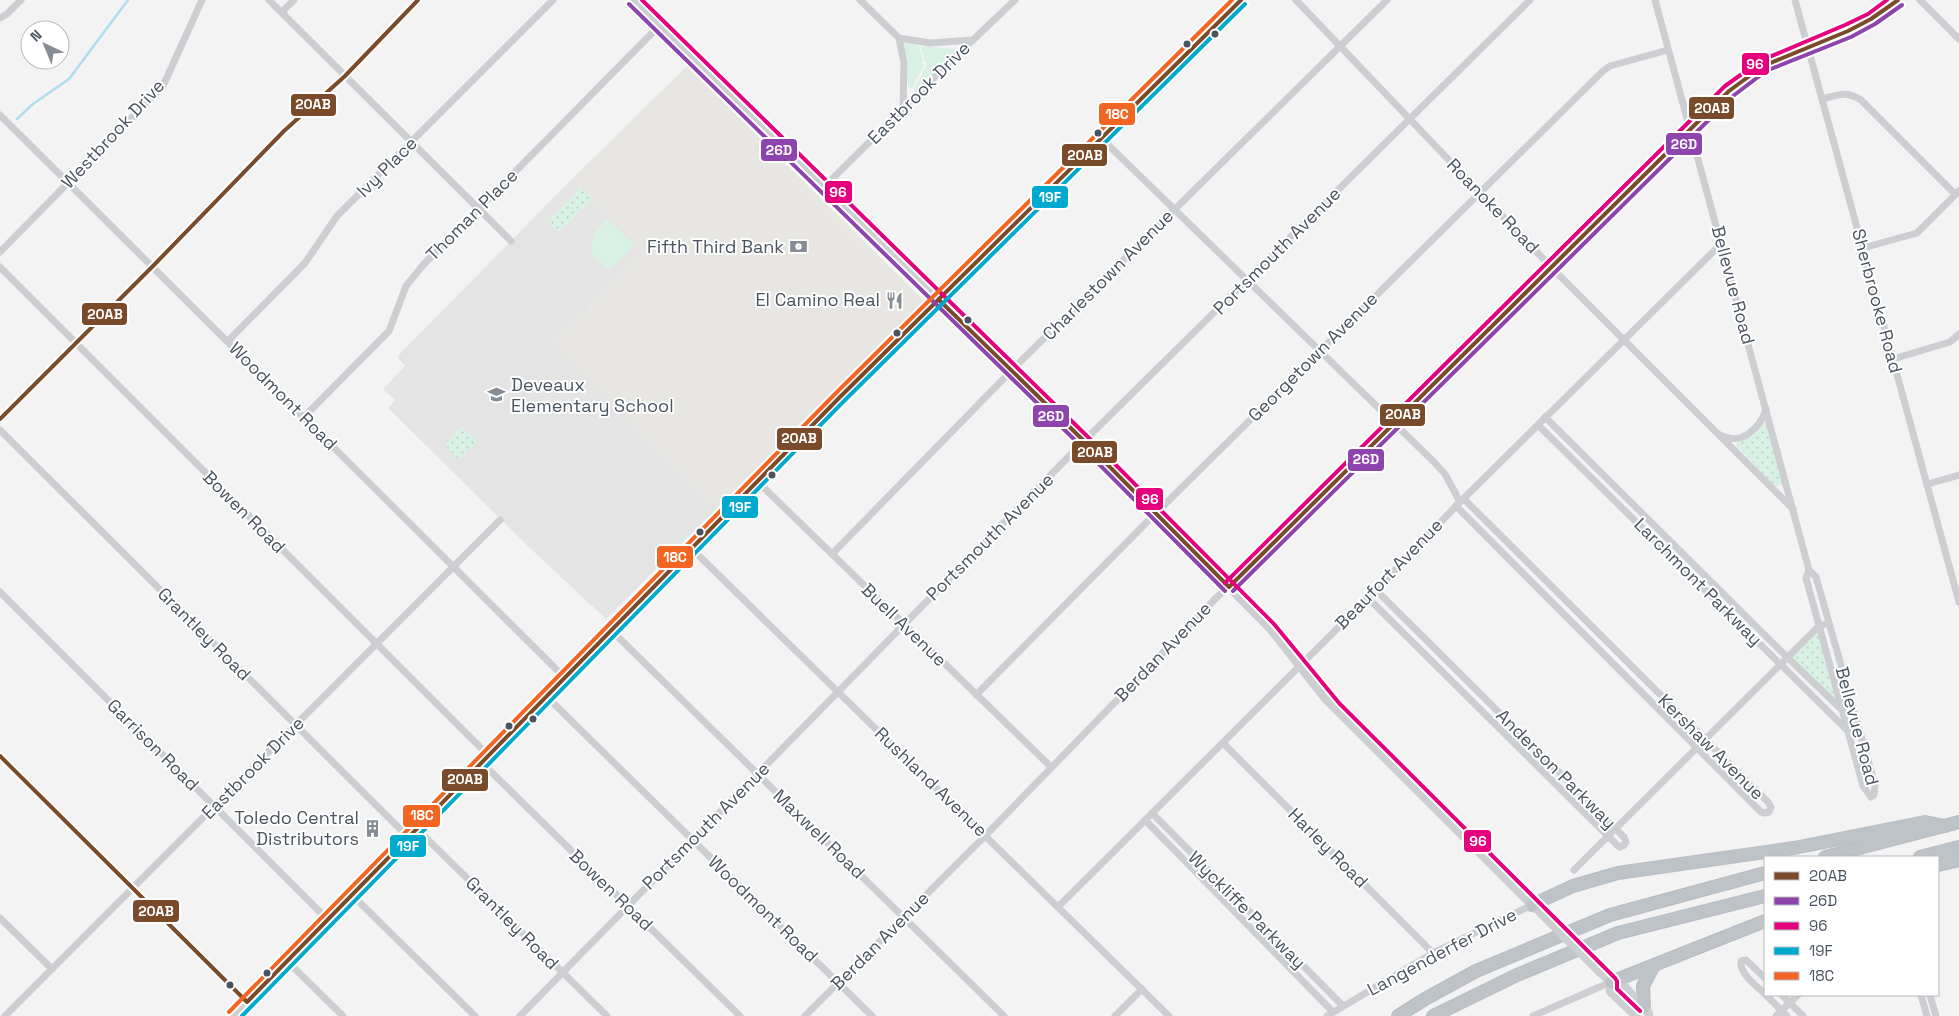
<svg xmlns="http://www.w3.org/2000/svg" width="1959" height="1016" viewBox="0 0 1959 1016" font-family="'Space Grotesk',sans-serif">
	<defs>
		<pattern id="park-dots" width="8" height="8" patternUnits="userSpaceOnUse" patternTransform="scale(1.25)"><rect width="8" height="8" fill="#d9f1e4"/><path d="M2 2h.1M6 6h.1" fill="none" stroke="#bcd1c6" stroke-width="1.8" stroke-linecap="round"/></pattern>
	</defs>
	<rect width="100%" height="100%" fill="#f3f3f3"/>
	<path fill="#e7e6e2" d="M687,66L924,301L717,508L554,343L642,249L570,181Z"/>
	<path fill="#e5e4e5" d="M570,181L643,249L555,343L717,508L606,619L532,550L388,408L395,400L383,389L405,366L397,357Z"/>
	<g fill="#d9f1e4">
		<path d="M906,41L919,45L923,61L921,63L924,65L912,88L908,86V64L903,42Z"/>
		<path d="M921,46L955,49V53L916,91L914,89L927,64L925,61Z"/>
		<path d="M607,219L633,243V247L610,270C605,266 598,261 594,256C585,242 598,228 607,219Z"/>
	</g>
	<g fill="url(#park-dots)">
		<path d="M581,187L592,198L559,232L548,222Z"/>
		<path d="M1767,421L1783,483L1777,487L1773,484L1736,445L1740,440L1756,433Z"/>
		<path d="M462,427L477,442L459,460L445,445Z"/>
		<path d="M1818,629L1836,698H1833L1791,658Z"/>
	</g>
	<g fill="none" stroke-linecap="round" stroke-linejoin="round">
		<path stroke="#aeddee" stroke-width="2.5" d="M17,119L33,104L69,79L128,0"/>
		<defs>
			<g id="motorway">
				<path d="M1825,857L1959,822"/>
				<path d="M1920,857L1959,847"/>
				<path d="M1938,865L1959,860"/>
				<path d="M1532,905L1573,886L1618,873L1794,848L1925,822L1945,826"/>
				<path d="M1611,982L1765,921"/>
				<path d="M1644,1007L1643,986L1653,967"/>
				<path d="M1398,1016L1425,999L1476,971L1610,915L1765,873"/>
				<path d="M1433,1016L1517,975L1618,933L1765,896"/>
			</g>
		</defs>
		<use href="#motorway" stroke="#b8bcc2" stroke-width="14"/>
		<g stroke="#cdced1" stroke-width="7">
			<path d="M269,0L511,241"/>
			<path d="M860,0L899,38L904,63L903,109"/>
			<path d="M1296,0L1552,268L1793,509"/>
			<path d="M1655,0L1809,570L1816,577L1875,785L1874,795L1871,797L1863,786L1806,578L1809,570"/>
			<path d="M1795,0L1959,602"/>
			<path d="M1920,0L1959,39"/>
			<path d="M282,12L294,0"/>
			<path d="M0,18L7,14L21,0"/>
			<path d="M899,38L930,43L973,40"/>
			<path d="M1822,99C1838,95 1846,90 1861,100L1955,194"/>
			<path d="M1684,105L1700,112L1709,110"/>
			<path d="M0,115L565,678"/>
			<path d="M1101,138L1434,462L1445,474L1460,502"/>
			<path d="M824,187L954,58L1015,0"/>
			<path d="M1863,248L1917,233L1959,191"/>
			<path d="M0,252L163,86L202,0"/>
			<path d="M0,267L489,756"/>
			<path d="M228,341L305,263L337,216L553,0"/>
			<path d="M1893,359L1950,342L1959,334"/>
			<path d="M304,417L389,331L406,286L424,264L659,26"/>
			<path d="M1545,417L1788,658L1843,711"/>
			<path d="M0,419L153,266L284,131L345,76L418,0"/>
			<path d="M1538,425L1849,732"/>
			<path d="M0,430L409,838"/>
			<path d="M1720,435C1741,447 1761,427 1766,409"/>
			<path d="M758,482L1051,767"/>
			<path d="M1928,484L1959,475"/>
			<path d="M1456,506L1761,812L1765,813L1769,812L1771,807L1768,802L1464,499"/>
			<path d="M692,549L1169,1016"/>
			<path d="M832,554L1021,361L1387,0"/>
			<path d="M0,592L328,920"/>
			<path d="M1368,598L1617,845L1620,847L1624,845L1626,842L1624,837L1376,590"/>
			<path d="M612,631L1004,1016"/>
			<path d="M976,695L1146,523L1603,71L1610,66L1668,50"/>
			<path d="M547,697L872,1016"/>
			<path d="M1223,743L1433,953"/>
			<path d="M0,756L247,1002"/>
			<path d="M482,763L740,1016"/>
			<path d="M1152,813L1343,1006"/>
			<path d="M1145,820L1333,1012"/>
			<path d="M417,829L607,1016"/>
			<path d="M1574,870L1819,626L1829,623"/>
			<path d="M352,895L475,1016"/>
			<path d="M1058,907L1376,590L1456,506L1722,243"/>
			<path d="M0,918L52,969"/>
			<path d="M287,961L343,1016"/>
			<path d="M1765,978L1746,960L1741,961C1739,974 1757,986 1765,994"/>
			<path d="M1766,995L1787,1016"/>
			<path d="M1782,995L1803,1016"/>
			<path d="M1921,995L1927,1016"/>
			<path d="M1930,995L1936,1016"/>
			<path d="M5,1016L500,520"/>
			<path d="M520,1016L1084,441L1530,0"/>
			<path d="M805,1016L985,836L1218,596L1229,587"/>
			<path d="M1115,1016L1142,989"/>
			<path d="M1327,1016L1433,953L1532,905"/>
			<path d="M1533,1016L1611,982"/>
			<path d="M1776,1016L1798,995"/>
		</g>
		<g stroke="#cdced1" stroke-width="9">
			<path d="M633,0L1084,441L1270,628L1325,698L1536,909"/>
			<path d="M1229,587L1729,91L1763,66L1848,31L1871,19L1898,0"/>
			<path d="M1600,972L1611,982L1622,984L1648,1012L1649,1016"/>
			<path d="M1611,982L1610,991L1636,1016"/>
		</g>
		<path stroke="#ced0d4" stroke-width="10" d="M233,1016L839,398L1241,0"/>
		<use href="#motorway" stroke="#bec3c8" stroke-width="12"/>
		<path stroke="#cdced1" stroke-width="9" d="M1540,912L1600,972"/>
		<defs>
			<g id="bus-1">
				<path d="M939,300L1084,441L1229,587L1729,91L1763,66L1848,31L1871,19L1898,0"/>
				<path d="M0,419L153,266L284,131L345,76L418,0"/>
				<path d="M0,756L247,1002L839,398L1241,0"/>
			</g>
			<g id="bus-2">
				<path d="M629,4L1080,445L1225,591"/>
				<path d="M1233,591L1733,96L1766,71L1851,37L1875,24L1902,5"/>
			</g>
			<g id="bus-3">
				<path d="M642,0L1088,437L1274,624L1339,703L1615,978L1617,981V989L1640,1011"/>
				<path d="M1225,583L1725,86L1760,61L1845,25L1868,14L1887,0"/>
			</g>
			<path id="bus-4" d="M242,1016L843,402L1245,4"/>
			<path id="bus-5" d="M229,1012L835,394L1232,0"/>
		</defs>
		<use href="#bus-1" stroke="#fff" stroke-width="8"/>
		<use href="#bus-2" stroke="#fff" stroke-width="8"/>
		<use href="#bus-3" stroke="#fff" stroke-width="8"/>
		<use href="#bus-4" stroke="#fff" stroke-width="8"/>
		<use href="#bus-5" stroke="#fff" stroke-width="8"/>
		<use href="#bus-1" stroke="#7a4b2a" stroke-width="4"/>
		<use href="#bus-2" stroke="#8e44ad" stroke-width="4"/>
		<use href="#bus-3" stroke="#e5007d" stroke-width="4"/>
		<use href="#bus-4" stroke="#00a9ce" stroke-width="4"/>
		<use href="#bus-5" stroke="#f26522" stroke-width="4"/>
	</g>
	<defs>
		<symbol id="bank-bare" viewBox="-9 -9 18 18"><path d="M-6-4H6V4H-6ZM0-2.3a2.3 2.3 0 1 0 0 4.6a2.3 2.3 0 1 0 0-4.6Z" fill="#858c93" stroke="#fff" stroke-width="2.5" paint-order="stroke"/></symbol>
		<symbol id="restaurant-bare" viewBox="-9 -9 18 18"><path d="M-5-6h1v4h1v-4h1v4h1v-4h1v5L-1.5 .5V6h-2V.5L-5-1ZM5-6V6H3V1.5H1.5Q1.5-4 5-6Z" fill="#858c93" stroke="#fff" stroke-width="2.5" paint-order="stroke"/></symbol>
		<symbol id="school-bare" viewBox="-9 -9 18 18"><path d="M0-5L7-2L0 1L-7-2ZM-4 1L0 2.5L4 1V4Q0 6-4 4Z" fill="#858c93" stroke="#fff" stroke-width="2.5" paint-order="stroke"/></symbol>
		<symbol id="building-bare" viewBox="-9 -9 18 18"><path d="M-4-6H4V6H1V3H-1V6H-4ZM-2.5-4.3h1.7v1.8h-1.7ZM.8-4.3h1.7v1.8H.8ZM-2.5-1h1.7V.8h-1.7ZM.8-1h1.7V.8H.8Z" fill="#858c93" stroke="#fff" stroke-width="2.5" paint-order="stroke"/></symbol>
	</defs>
	<g fill-rule="evenodd">
		<use href="#bank-bare" x="786" y="234" width="25" height="25"/>
		<use href="#restaurant-bare" x="882" y="288" width="25" height="25"/>
		<use href="#school-bare" x="484" y="382" width="25" height="25"/>
		<use href="#building-bare" x="360" y="816" width="25" height="25"/>
	</g>
	<g fill="#4a5460" stroke="#fff" stroke-width="2">
		<circle cx="1215" cy="34" r="4.5"/>
		<circle cx="1187" cy="44" r="4.5"/>
		<circle cx="1098" cy="133" r="4.5"/>
		<circle cx="968" cy="320" r="4.5"/>
		<circle cx="897" cy="333" r="4.5"/>
		<circle cx="772" cy="475" r="4.5"/>
		<circle cx="700" cy="532" r="4.5"/>
		<circle cx="533" cy="719" r="4.5"/>
		<circle cx="509" cy="726" r="4.5"/>
		<circle cx="267" cy="973" r="4.5"/>
		<circle cx="230" cy="985" r="4.5"/>
	</g>
	<g text-anchor="middle" stroke-width="4" stroke-linejoin="round" paint-order="stroke">
		<g font-size="18" fill="#4a5460" stroke="#fff">
			<text transform="translate(919 93) rotate(-45)" y="6">Eastbrook Drive</text>
			<text transform="translate(113 134) rotate(-47)" y="6">Westbrook Drive</text>
			<text transform="translate(387 167) rotate(-45)" y="6">Ivy Place</text>
			<text transform="translate(1493 206) rotate(46)" y="6">Roanoke Road</text>
			<text transform="translate(472 215) rotate(-45)" y="6">Thoman Place</text>
			<text transform="translate(1277 251) rotate(-45)" y="6">Portsmouth Avenue</text>
			<text transform="translate(1108 275) rotate(-45)" y="6">Charlestown Avenue</text>
			<text transform="translate(1733 285) rotate(75)" y="6">Bellevue Road</text>
			<text transform="translate(1877 301) rotate(75)" y="6">Sherbrooke Road</text>
			<text transform="translate(1313 357) rotate(-45)" y="6">Georgetown Avenue</text>
			<text transform="translate(283 396) rotate(45)" y="6">Woodmont Road</text>
			<text transform="translate(244 512) rotate(45)" y="6">Bowen Road</text>
			<text transform="translate(990 537) rotate(-45)" y="6">Portsmouth Avenue</text>
			<text transform="translate(1389 574) rotate(-46)" y="6">Beaufort Avenue</text>
			<text transform="translate(1698 582) rotate(45)" y="6">Larchmont Parkway</text>
			<text transform="translate(904 625) rotate(44)" y="6">Buell Avenue</text>
			<text transform="translate(204 634) rotate(45)" y="6">Grantley Road</text>
			<text transform="translate(1163 652) rotate(-46)" y="6">Berdan Avenue</text>
			<text transform="translate(1857 726) rotate(75)" y="6">Bellevue Road</text>
			<text transform="translate(153 745) rotate(45)" y="6">Garrison Road</text>
			<text transform="translate(1711 747) rotate(45)" y="6">Kershaw Avenue</text>
			<text transform="translate(253 768) rotate(-45)" y="6">Eastbrook Drive</text>
			<text transform="translate(1556 769) rotate(45)" y="6">Anderson Parkway</text>
			<text transform="translate(931 782) rotate(44)" y="6">Rushland Avenue</text>
			<text transform="translate(706 826) rotate(-45)" y="6">Portsmouth Avenue</text>
			<text transform="translate(819 834) rotate(44)" y="6">Maxwell Road</text>
			<text transform="translate(1328 848) rotate(45)" y="6">Harley Road</text>
			<text transform="translate(611 890) rotate(44)" y="6">Bowen Road</text>
			<text transform="translate(763 909) rotate(44)" y="6">Woodmont Road</text>
			<text transform="translate(1247 910) rotate(45)" y="6">Wyckliffe Parkway</text>
			<text transform="translate(512 923) rotate(45)" y="6">Grantley Road</text>
			<text transform="translate(880 941) rotate(-45)" y="6">Berdan Avenue</text>
			<text transform="translate(1442 952) rotate(-28)" y="6">Langenderfer Drive</text>
		</g>
		<g font-size="18" fill="#4a5460" stroke="#fff" text-anchor="end">
			<text x="784" y="253">Fifth Third Bank</text>
			<text x="880" y="306">El Camino Real</text>
			<text x="511" y="391" text-anchor="start">Deveaux<tspan x="511" dy="21">Elementary School</tspan></text>
			<text x="359" y="824">Toledo Central<tspan x="359" dy="21">Distributors</tspan></text>
		</g>
	</g>
	<g stroke="#fff" stroke-width="2">
		<rect x="1741" y="52" width="29" height="24" rx="5" fill="#e5007d"/>
		<rect x="290" y="93" width="47" height="24" rx="5" fill="#7a4b2a"/>
		<rect x="1688" y="96" width="47" height="24" rx="5" fill="#7a4b2a"/>
		<rect x="1098" y="102" width="38" height="24" rx="5" fill="#f26522"/>
		<rect x="1665" y="132" width="38" height="24" rx="5" fill="#8e44ad"/>
		<rect x="760" y="138" width="38" height="24" rx="5" fill="#8e44ad"/>
		<rect x="1061" y="143" width="47" height="24" rx="5" fill="#7a4b2a"/>
		<rect x="824" y="180" width="29" height="24" rx="5" fill="#e5007d"/>
		<rect x="1031" y="185" width="38" height="24" rx="5" fill="#00a9ce"/>
		<rect x="81" y="302" width="47" height="24" rx="5" fill="#7a4b2a"/>
		<rect x="1379" y="403" width="47" height="24" rx="5" fill="#7a4b2a"/>
		<rect x="1032" y="404" width="38" height="24" rx="5" fill="#8e44ad"/>
		<rect x="776" y="427" width="47" height="24" rx="5" fill="#7a4b2a"/>
		<rect x="1071" y="440" width="47" height="24" rx="5" fill="#7a4b2a"/>
		<rect x="1347" y="448" width="38" height="24" rx="5" fill="#8e44ad"/>
		<rect x="1135" y="487" width="29" height="24" rx="5" fill="#e5007d"/>
		<rect x="721" y="495" width="38" height="24" rx="5" fill="#00a9ce"/>
		<rect x="656" y="545" width="38" height="24" rx="5" fill="#f26522"/>
		<rect x="441" y="768" width="48" height="24" rx="5" fill="#7a4b2a"/>
		<rect x="402" y="804" width="39" height="24" rx="5" fill="#f26522"/>
		<rect x="1463" y="829" width="29" height="24" rx="5" fill="#e5007d"/>
		<rect x="389" y="834" width="38" height="24" rx="5" fill="#00a9ce"/>
		<rect x="132" y="899" width="48" height="24" rx="5" fill="#7a4b2a"/>
	</g>
	<g font-size="14" text-anchor="middle" font-weight="bold" fill="#fff">
		<text x="1755" y="69">96</text>
		<text x="313" y="109">20AB</text>
		<text x="1712" y="113">20AB</text>
		<text x="1117" y="119">18C</text>
		<text x="1684" y="149">26D</text>
		<text x="779" y="155">26D</text>
		<text x="1085" y="160">20AB</text>
		<text x="838" y="197">96</text>
		<text x="1050" y="202">19F</text>
		<text x="105" y="319">20AB</text>
		<text x="1403" y="419">20AB</text>
		<text x="1051" y="421">26D</text>
		<text x="799" y="443">20AB</text>
		<text x="1095" y="457">20AB</text>
		<text x="1366" y="464">26D</text>
		<text x="1150" y="504">96</text>
		<text x="740" y="512">19F</text>
		<text x="675" y="562">18C</text>
		<text x="465" y="784">20AB</text>
		<text x="422" y="820">18C</text>
		<text x="1478" y="846">96</text>
		<text x="408" y="851">19F</text>
		<text x="156" y="916">20AB</text>
	</g>
	<rect x="1764" y="856" width="175" height="140" fill="#ffffff" stroke="#b7bbbf"/>
	<rect x="1774" y="872" width="25" height="8" fill="#7a4b2a" stroke="#b7bbbf"/>
	<text x="1809" y="881" font-size="15" fill="#4a5460">20AB</text>
	<rect x="1774" y="897" width="25" height="8" fill="#8e44ad" stroke="#b7bbbf"/>
	<text x="1809" y="906" font-size="15" fill="#4a5460">26D</text>
	<rect x="1774" y="922" width="25" height="8" fill="#e5007d" stroke="#b7bbbf"/>
	<text x="1809" y="931" font-size="15" fill="#4a5460">96</text>
	<rect x="1774" y="947" width="25" height="8" fill="#00a9ce" stroke="#b7bbbf"/>
	<text x="1809" y="956" font-size="15" fill="#4a5460">19F</text>
	<rect x="1774" y="972" width="25" height="8" fill="#f26522" stroke="#b7bbbf"/>
	<text x="1809" y="981" font-size="15" fill="#4a5460">18C</text>
	<g transform="translate(45 45) rotate(316)"><circle r="24" fill="#ffffff" stroke="#b7bbbf"/>
	<path d="M0-4L9 19L0 12L-9 19Z" fill="#858c93"/>
	<text y="-8" font-size="14" font-weight="bold" text-anchor="middle" fill="#4a5460">N</text>
	</g>
</svg>
